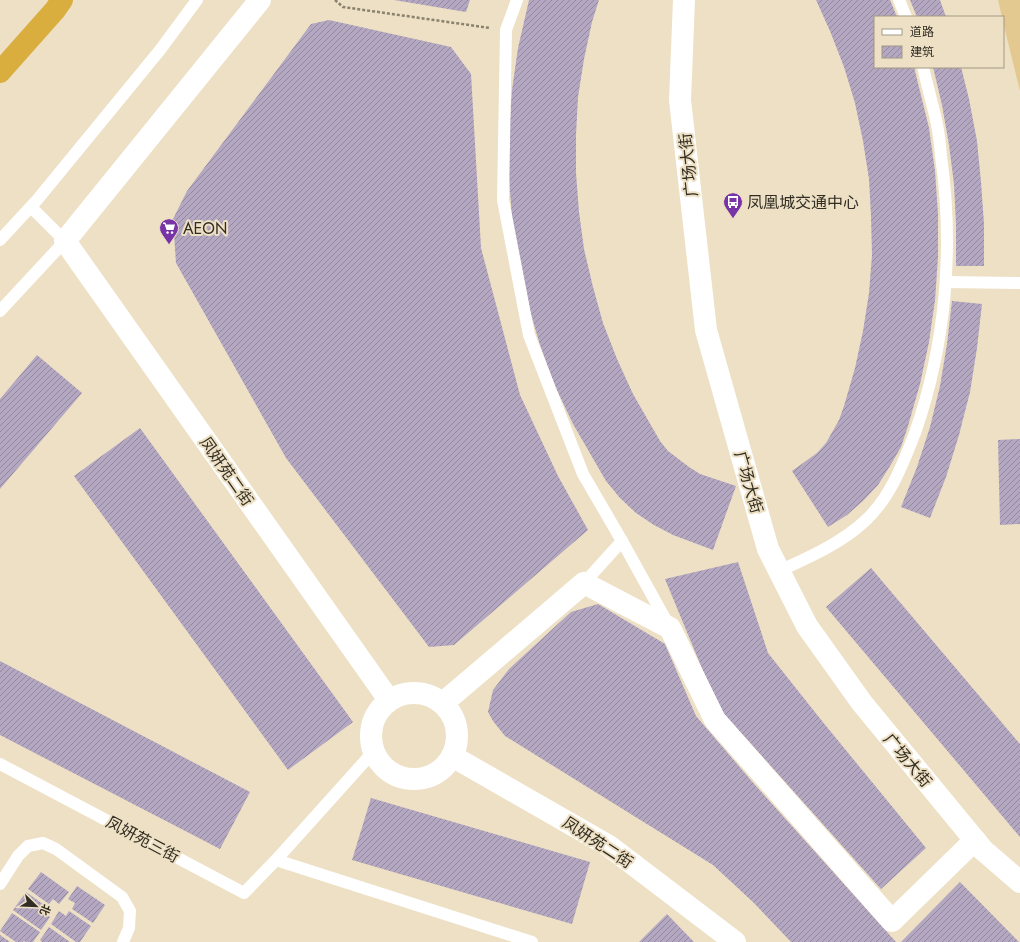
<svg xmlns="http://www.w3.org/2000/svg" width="1020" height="942" viewBox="0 0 1020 942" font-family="Jost,'Noto Sans SC',sans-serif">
	<defs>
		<pattern id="building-hatch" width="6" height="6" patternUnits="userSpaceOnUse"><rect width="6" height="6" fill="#b4a7c1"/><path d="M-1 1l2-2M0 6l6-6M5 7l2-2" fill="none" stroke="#93889c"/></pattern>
	</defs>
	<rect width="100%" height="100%" fill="#ede0c4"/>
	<path fill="#e3c890" d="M998,0H1020V91L1003,22V17H1002Z"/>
	<g fill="url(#building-hatch)">
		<path d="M394,0H470L466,12Z"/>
		<path d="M529,0H599L592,22L584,59L578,97L576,135V173L579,212L584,249L593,287L603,323L617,359L633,394L660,441L668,451L689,467L700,474L736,486L713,550L673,535L654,525L636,513L620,498L606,481L573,424L555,386L540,345L528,304L512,219L509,176V133L512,90L518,48Z"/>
		<path d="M816,0H890L897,17H875V67H914L929,128L935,171L938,214V257L935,300L929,342L920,384L908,426L901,447L890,466L878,485L863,501L847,515L828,527L792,471L817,453L826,443L839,420L844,406L855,368L863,331L869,293L872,255L871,216L869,179L863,141L855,103L844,67L830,31Z"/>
		<path d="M910,0H940L946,17H917Z"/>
		<path d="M329,20L451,47L471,74L481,248L520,395L558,476L588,530L454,645L429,647L286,458L176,263L173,219L187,191L311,24Z"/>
		<path d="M933,67H961L969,99L977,141L981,182L984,224V266H956V224L954,184L949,145L942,105Z"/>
		<path d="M952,301L982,304L977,348L970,392L959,435L946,477L930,518L901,507L917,467L930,427L940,386L947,344Z"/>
		<path d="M37,355L82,393L0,489V399Z"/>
		<path d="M140,428L353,722L288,770L74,476Z"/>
		<path d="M1020,439V524L1000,525L998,440Z"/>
		<path d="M738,562L768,653L822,721L926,848L881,889L718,707L665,579Z"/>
		<path d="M871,568L1020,744V837L826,607Z"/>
		<path d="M598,604L665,644L696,716L755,785L896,942H791L754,903L713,865L505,736L493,721L488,712L493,690L509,669L571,612Z"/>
		<path d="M0,661L250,792L220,849L0,735Z"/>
		<path d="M371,798L590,862L572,924L352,860Z"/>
		<path d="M41,872L69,892L59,904L53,899L49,904L28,889Z"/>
		<path d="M960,882L1019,942H901Z"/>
		<path d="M77,886L105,905L93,923L72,909L75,903L68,899Z"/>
		<path d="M26,892L47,907L44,912L50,917L41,930L13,910Z"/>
		<path d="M59,911L66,916L69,911L91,926L80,942H76L51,924Z"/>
		<path d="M12,913L40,932L33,942H26L24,941L23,942H16L0,931Z"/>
		<path d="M667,914L694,942H639Z"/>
		<path d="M49,927L70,942H42L40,940Z"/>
		<path d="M0,935L10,942H0Z"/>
	</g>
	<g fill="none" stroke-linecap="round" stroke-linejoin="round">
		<path stroke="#8a826f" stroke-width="2.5" stroke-dasharray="3 2" stroke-linecap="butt" d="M335,0L343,7L490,28"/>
		<g stroke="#fff" stroke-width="12">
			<path d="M517,0L506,30L503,200L529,335L583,474L622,541L668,624"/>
			<path d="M899,0L906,17"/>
			<path d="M0,240L37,200L160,50L197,0"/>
			<path d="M946,282L1020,283"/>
			<path d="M0,311L65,241L31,207"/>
			<path d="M779,571C809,557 840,544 865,521C890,498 903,464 915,433C946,344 954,248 941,156C940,144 939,132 936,120C932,102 927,85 923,67"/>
			<path d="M584,583L622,541"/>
			<path d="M0,764L244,893L276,860L374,751"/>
			<path d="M276,860L532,942"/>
			<path d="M0,884L18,856L28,846L43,843L56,849L122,897L130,911L129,928L123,942"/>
		</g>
		<g stroke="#fff" stroke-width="22">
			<path d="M260,0L65,241L389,700"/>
			<circle cx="414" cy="736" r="43"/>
			<path d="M443,703L584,583L670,628L715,720L892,921L975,840"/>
			<path d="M452,756L609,846L735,942"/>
		</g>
		<path stroke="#fff" stroke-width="22" d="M684,0L680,100L706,330L768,549L807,626L862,703L983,850L1020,882"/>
		<path stroke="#daad3f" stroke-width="22" d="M0,72L55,10L62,0"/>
	</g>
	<defs>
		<symbol id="bus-pin" viewBox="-11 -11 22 30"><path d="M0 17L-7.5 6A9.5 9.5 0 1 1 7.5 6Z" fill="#7833a7" stroke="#ede0c4"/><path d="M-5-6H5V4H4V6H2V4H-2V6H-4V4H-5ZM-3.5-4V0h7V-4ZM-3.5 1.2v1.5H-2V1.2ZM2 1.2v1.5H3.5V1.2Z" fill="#fff"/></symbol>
		<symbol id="supermarket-pin" viewBox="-11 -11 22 30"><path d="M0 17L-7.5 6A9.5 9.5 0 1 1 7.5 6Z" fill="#7833a7" stroke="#ede0c4"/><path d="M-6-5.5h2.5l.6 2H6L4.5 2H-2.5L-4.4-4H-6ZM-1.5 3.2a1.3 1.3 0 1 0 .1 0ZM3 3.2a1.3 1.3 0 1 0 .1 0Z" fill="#fff"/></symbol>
	</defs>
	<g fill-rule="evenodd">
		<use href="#bus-pin" x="722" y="191" width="22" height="30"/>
		<use href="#supermarket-pin" x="158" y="217" width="22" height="30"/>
	</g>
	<g text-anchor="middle" stroke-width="4" stroke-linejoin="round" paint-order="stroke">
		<g font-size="16" fill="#322d23" stroke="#ede0c4">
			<text transform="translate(688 165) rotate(-96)" y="6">广场大街</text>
			<text transform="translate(227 471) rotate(55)" y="6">凤妍苑二街</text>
			<text transform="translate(749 482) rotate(74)" y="6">广场大街</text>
			<text transform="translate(908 760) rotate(50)" y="6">广场大街</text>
			<text transform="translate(143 839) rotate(28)" y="6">凤妍苑三街</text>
			<text transform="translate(598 842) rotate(33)" y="6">凤妍苑二街</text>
		</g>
		<g font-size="16" fill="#322d23" stroke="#ede0c4" text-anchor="start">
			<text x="747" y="208">凤凰城交通中心</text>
			<text x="183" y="234">AEON</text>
		</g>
	</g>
	<rect x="874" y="16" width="130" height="52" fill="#ede0c4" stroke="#a29884"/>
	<rect x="882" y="29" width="20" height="6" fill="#ffffff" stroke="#a29884"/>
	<text x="910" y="36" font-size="12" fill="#322d23">道路</text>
	<rect x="882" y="46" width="20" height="12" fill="url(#building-hatch)" stroke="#a29884"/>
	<text x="910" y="56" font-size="12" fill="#322d23">建筑</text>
	<g transform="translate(36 906) rotate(113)" stroke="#ede0c4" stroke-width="3" paint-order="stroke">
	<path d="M0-3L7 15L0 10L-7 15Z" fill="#322d23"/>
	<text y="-6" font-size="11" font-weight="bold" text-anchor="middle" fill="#322d23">北</text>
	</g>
</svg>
